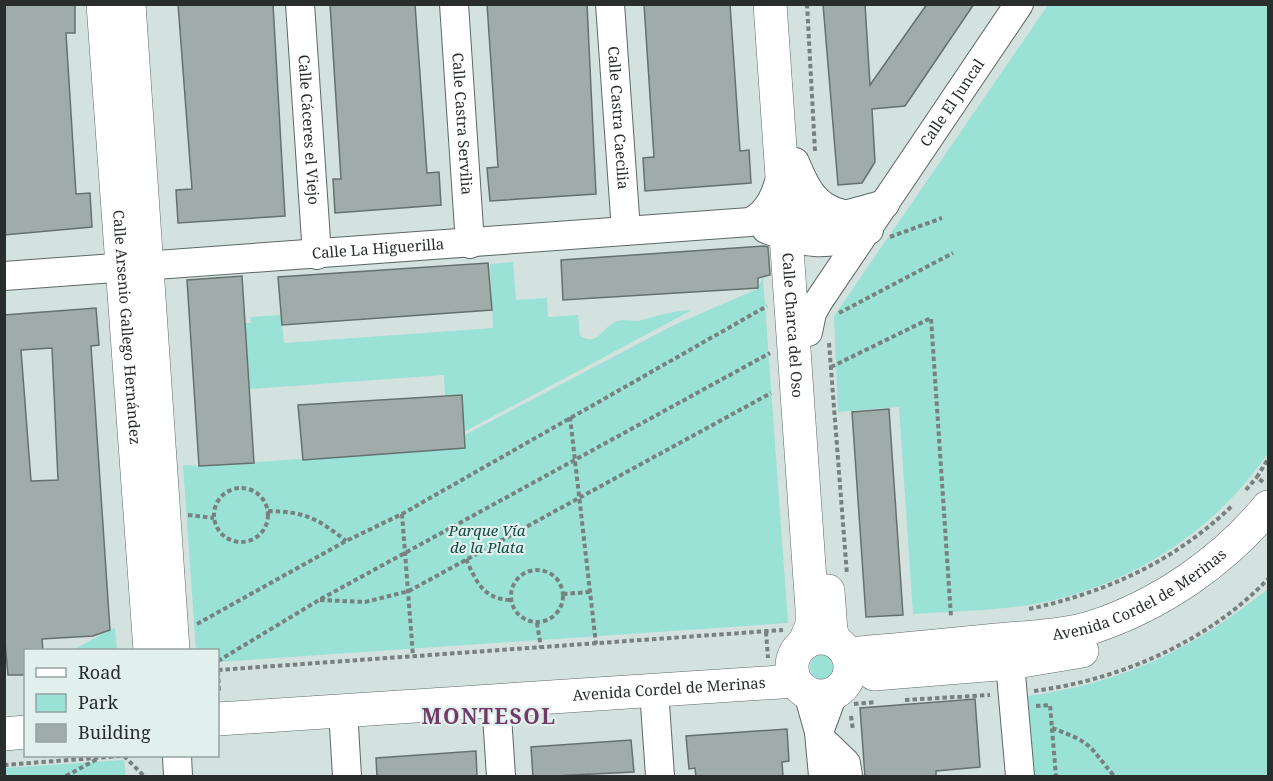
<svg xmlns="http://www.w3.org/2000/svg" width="1273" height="781" viewBox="0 0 1273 781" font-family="'Noto Serif',serif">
	<rect width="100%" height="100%" fill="#d4e2df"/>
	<g fill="#9ae1d6">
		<path d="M1048,5H1268V453C1217,528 1139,580 1050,601C1005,611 958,611 913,614L899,407L838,412L834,316Z"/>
		<path d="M513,262L516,300L547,298L548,317L578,315L580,336C598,346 600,330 615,322C624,318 634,323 642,320C659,315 674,311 692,310L447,441L444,375L250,389L245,323H251L250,317L281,315L284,343L493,328L490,264Z"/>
		<path d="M763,277L788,623L218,662V650H196L183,465L200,466L438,449L672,326L757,289Z"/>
		<path d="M1268,589V776H1034L1028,696C1126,682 1191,650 1268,589Z"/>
		<path d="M115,628L117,650H73L110,630Z"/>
		<circle cx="823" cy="667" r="13"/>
		<path d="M124,760L126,776H5V768Z"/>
	</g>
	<g fill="#9facaa" stroke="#65716f" stroke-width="1.5" fill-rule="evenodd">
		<path d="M4,4H75V33H66L76,194L90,193L92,227L4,235Z"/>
		<path d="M178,4H273L285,216L178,223L176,190L192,189Z"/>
		<path d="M330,4H415L427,173L439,172L441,205L335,213L333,179H341Z"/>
		<path d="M487,4H587L596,194L490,201L487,168L498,167Z"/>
		<path d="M644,4H730L740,151L749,150L751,183L645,191L643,158L654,157Z"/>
		<path d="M823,4H865L870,85L927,4H974L905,106L872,109L875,162L862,183L838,185Z"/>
		<path d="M764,246L768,247L770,275L758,278V288L563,300L561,260Z"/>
		<path d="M488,263L492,310L282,325L278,277Z"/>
		<path d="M242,276L254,463L199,466L187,280Z"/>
		<path d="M96,308L99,345L91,346L110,630L93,636L42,639L43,651H26V675H8L4,632V315ZM52,348L58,480L31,481L21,350Z"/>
		<path d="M462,395L465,448L303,460L298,405Z"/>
		<path d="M889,409L903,615L866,617L852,412Z"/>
		<path d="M975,699L980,767L936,771V777H865L860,708Z"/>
		<path d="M787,729L789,761L782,762L783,777H696L695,768L689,769L686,736Z"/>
		<path d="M631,740L634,772L533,777L531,747Z"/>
		<path d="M476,751L477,777H377L376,758Z"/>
	</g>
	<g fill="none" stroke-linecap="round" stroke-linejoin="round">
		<defs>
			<g id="minor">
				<path id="s1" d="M300,4L317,255"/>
				<path id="s2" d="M454,4L470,244"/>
				<path id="s3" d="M610,4L626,231"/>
				<path d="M795,162C805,187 815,208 843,214"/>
				<path d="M763,216L845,215L885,204"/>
				<path d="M766,229C806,245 829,248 869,230"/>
				<path id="s4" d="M4,276L750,222C770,212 776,194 782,172"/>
				<path id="s5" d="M808,332L812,313L818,302L1019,4"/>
				<path d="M1010,663L1020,776"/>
				<path d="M654,690L660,776"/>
				<path d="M808,693L819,732L823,776"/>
				<path d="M496,701L501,776"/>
				<path d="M343,710L347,776"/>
				<path d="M819,732L833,694"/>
				<path d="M820,738L846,763L848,776"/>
				<path d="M177,756L178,776"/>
			</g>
			<g id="major">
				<path id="s6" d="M103,4L150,650"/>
				<path d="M129,4L173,650"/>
				<path id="s7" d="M770,4L812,609V625L804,644"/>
				<path d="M828,591L831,632L836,642"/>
				<circle cx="821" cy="667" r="29"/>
				<path id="s8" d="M847,654C897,650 947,645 997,640C1028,637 1063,636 1093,627C1160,605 1224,561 1268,507"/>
				<path d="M874,674L1010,663L1082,651"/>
				<path id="s9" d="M218,719L795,681"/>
				<path d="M4,734L26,732"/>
			</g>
		</defs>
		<use href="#minor" stroke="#5c6865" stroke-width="30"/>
		<use href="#major" stroke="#5c6865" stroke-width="34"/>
		<g stroke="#78817f" stroke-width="4" stroke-dasharray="4.5 3" stroke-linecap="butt">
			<path d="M807,4L815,151"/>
			<path d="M890,237L942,218"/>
			<path d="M839,313L953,253"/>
			<path d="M829,343L847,575"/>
			<path d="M831,367L931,318L951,617"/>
			<path d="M570,417L596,644"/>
			<path d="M1263,482L1257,477L1268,459"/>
			<circle cx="241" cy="515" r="27"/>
			<path d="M1246,490L1257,477"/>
			<path d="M268,511C306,512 317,518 346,541"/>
			<path d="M402,514L413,656"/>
			<path d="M188,515L214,518"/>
			<path d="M466,559C476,581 483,599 510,600"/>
			<circle cx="537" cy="596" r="26"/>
			<path d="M563,594L590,592"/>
			<path d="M320,600L365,602L409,591L771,393"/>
			<path d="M1029,609C1108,592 1175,561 1233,505"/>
			<path d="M537,623L541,648"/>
			<path d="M197,624L346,541L402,514L767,306"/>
			<path d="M766,632L768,658"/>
			<path d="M218,661L319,600L770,353"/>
			<path d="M218,670L783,630"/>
			<path d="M218,671L219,693"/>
			<path d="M1034,691C1119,680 1208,642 1268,579"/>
			<path d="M905,700L990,695"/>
			<path d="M854,704L876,702"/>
			<path d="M1036,706L1050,705L1056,776"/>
			<path d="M851,716L853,730"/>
			<path d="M1052,728C1093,743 1088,745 1114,776"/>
			<path d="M124,756L144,776"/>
			<path d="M4,765L121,756"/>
			<path d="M66,776L99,758"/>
		</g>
		<use href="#minor" stroke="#fff" stroke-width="28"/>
		<use href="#major" stroke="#fff" stroke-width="33"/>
	</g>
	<g text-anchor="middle" stroke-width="4.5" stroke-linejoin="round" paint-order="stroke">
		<g font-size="15" fill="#292e2d" stroke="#e1efed">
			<text dy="5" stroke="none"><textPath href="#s5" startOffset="272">Calle El Juncal</textPath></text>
			<text dy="5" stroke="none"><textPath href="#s3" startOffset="114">Calle Castra Caecilia</textPath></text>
			<text dy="5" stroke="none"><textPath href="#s2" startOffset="120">Calle Castra Servilia</textPath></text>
			<text dy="5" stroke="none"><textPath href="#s1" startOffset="126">Calle Cáceres el Viejo</textPath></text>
			<text dy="5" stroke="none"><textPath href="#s4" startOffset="375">Calle La Higuerilla</textPath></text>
			<text dy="5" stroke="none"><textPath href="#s7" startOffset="322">Calle Charca del Oso</textPath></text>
			<text dy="5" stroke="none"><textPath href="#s6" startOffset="324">Calle Arsenio Gallego Hernández</textPath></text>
			<text dy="5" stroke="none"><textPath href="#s8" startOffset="303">Avenida Cordel de Merinas</textPath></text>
			<text dy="5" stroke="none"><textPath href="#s9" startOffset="452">Avenida Cordel de Merinas</textPath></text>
		</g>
		<g font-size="15" font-style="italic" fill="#114b44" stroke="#e1efed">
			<text x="487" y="536">Parque Vía<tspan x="487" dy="17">de la Plata</tspan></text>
		</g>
		<g font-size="21" font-weight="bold" letter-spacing="1.5" fill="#713a68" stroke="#e1efed">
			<text x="489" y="724">MONTESOL</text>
		</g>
	</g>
	<rect width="1273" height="781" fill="none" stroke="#292e2d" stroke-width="12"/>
	<rect x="24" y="649" width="195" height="108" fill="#e1efed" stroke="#97a2a0" stroke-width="1.5"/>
	<rect x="36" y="668" width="30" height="9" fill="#ffffff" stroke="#97a2a0" stroke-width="1.5"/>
	<text x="78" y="679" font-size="18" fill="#292e2d">Road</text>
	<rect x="36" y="694" width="30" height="18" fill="#9ae1d6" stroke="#97a2a0" stroke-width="1.5"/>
	<text x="78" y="709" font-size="18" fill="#292e2d">Park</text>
	<rect x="36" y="724" width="30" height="18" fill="#9facaa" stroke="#97a2a0" stroke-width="1.5"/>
	<text x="78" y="739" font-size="18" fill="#292e2d">Building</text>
</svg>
